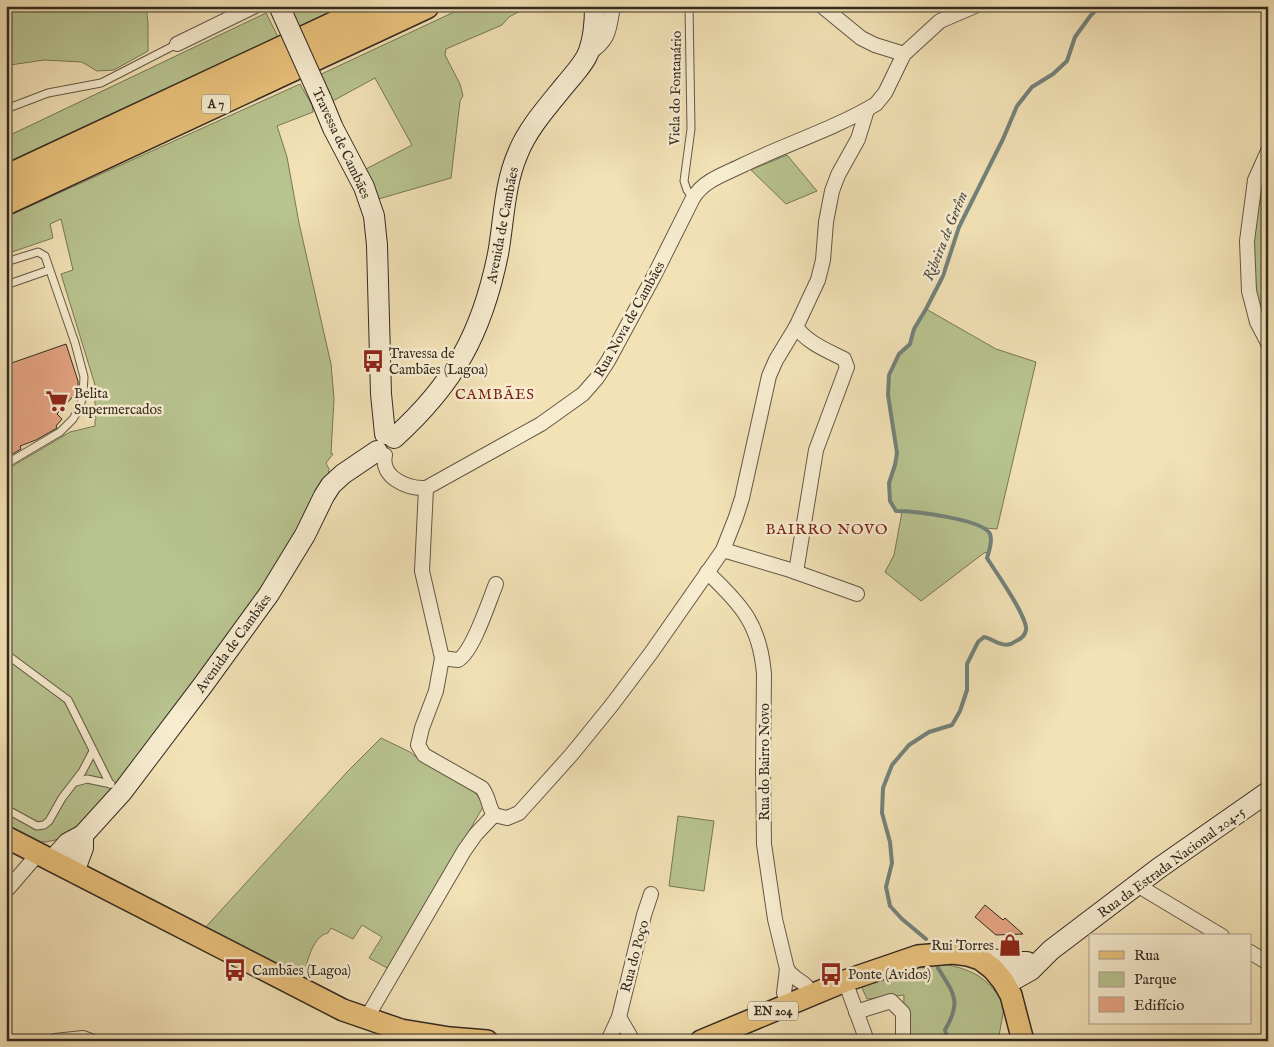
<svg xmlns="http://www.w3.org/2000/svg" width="1274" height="1047" viewBox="0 0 1274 1047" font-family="'IM FELL English',serif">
	<rect width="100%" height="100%" fill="#f2e2b6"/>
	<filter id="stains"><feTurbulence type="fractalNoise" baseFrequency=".004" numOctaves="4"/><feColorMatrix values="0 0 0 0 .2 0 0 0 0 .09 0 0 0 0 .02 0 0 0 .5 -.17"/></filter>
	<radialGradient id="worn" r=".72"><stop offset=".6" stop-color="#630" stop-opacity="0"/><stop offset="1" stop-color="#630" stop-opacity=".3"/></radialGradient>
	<g fill="#b8c490" stroke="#767758">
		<path d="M6,6H146L148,23V51L114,70L97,71L82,62L44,60L10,65L6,67Z"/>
		<path d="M288,6H350L297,31Z"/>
		<path d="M467,6H530L509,17L502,25L446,49L445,55L460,84L463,96L460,101L451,178L375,200L364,170L412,145L375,78L329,103L315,77Z"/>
		<path d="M266,13L279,39L6,164V137Z"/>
		<path d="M300,84L312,105L313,112L277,126L287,157L299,223L331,364L334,399L331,453L333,454L326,463L329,469L328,477L275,574L93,815L69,837L46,842L32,841L6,826V470L70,432L95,426V385L61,274L73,270L61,219L50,224L53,238L6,254V217Z"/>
		<path d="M1268,151V343L1249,291L1255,180Z"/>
		<path d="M787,155L817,191L786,204L751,170Z"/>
		<path d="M926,309L996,349L1036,362L997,529L985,528C993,535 991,542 989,552L984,553L921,601L885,572L894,555L902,512L896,511L890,501L889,483L895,465L897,453L888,395L889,375L899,354L910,344L914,329Z"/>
		<path d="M381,738L410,752L420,760L474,790L482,803L483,807L389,969L369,958L382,937L362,925L353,939L331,928L328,933C312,936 306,965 303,980L204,929L348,771Z"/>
		<path d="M678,816L714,821L704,891L669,886Z"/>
		<path d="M944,964C977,971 984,977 1005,1003L998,1041H903L904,995L867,999L861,986L904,970Z"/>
	</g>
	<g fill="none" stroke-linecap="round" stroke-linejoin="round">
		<g stroke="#73827b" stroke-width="4">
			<path d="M926,939L902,919L890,906L886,887L892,863L890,842L882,813L883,788L892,765L909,745L929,732L952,725L960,711L967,690V664L978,642L984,637C991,638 995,643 1002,644C1007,646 1012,644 1016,641C1021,639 1025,635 1026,630C1028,617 995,571 987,558C989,551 993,541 990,534C983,519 913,511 896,511L890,501L889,483L895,465L897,453L888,395L889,375L899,354L910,344L914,329L926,309L943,276L959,227L1003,139L1017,106L1032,87L1053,74L1067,61L1075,37L1091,15L1101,6"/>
			<path d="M938,968C954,994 962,1001 945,1030L948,1041"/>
		</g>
	</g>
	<g fill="#e6a584" stroke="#332a21">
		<path d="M66,344L78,381V391L57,414L62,419L56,426L57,428L36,440L20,446L21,449L6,458V365Z"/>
		<path d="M985,905L1003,920L1005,918L1023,934L996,935L975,917Z"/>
	</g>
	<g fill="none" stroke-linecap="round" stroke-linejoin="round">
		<defs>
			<g id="lane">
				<path d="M689,6L691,129L684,181L687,190L693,198"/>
				<path d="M6,109L48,93L101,83L177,44"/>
				<path d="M6,262L38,252L45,256L75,343L84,377L83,394L80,407L73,419L60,432L6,464"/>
				<path d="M6,285L49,270"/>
				<path d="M6,654L68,700L110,784"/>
				<path d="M76,782L87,779L111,784"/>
				<path d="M6,809L37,826L44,825L49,821L62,798L82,772L93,751"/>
			</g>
			<g id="street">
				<path d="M822,6L861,38L875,45L904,54"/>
				<path d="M177,44L255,6"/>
				<path d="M589,53C610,40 609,29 613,6"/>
				<path d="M1268,151L1255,180L1247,241L1249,291L1257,322L1268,343"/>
				<path d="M796,327C808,343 826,350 844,359L847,367L816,450L796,572"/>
				<path d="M385,455C380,477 407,489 426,488L541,424L583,394L597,378L608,361L654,276L693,198C704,180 725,174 743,165C786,144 834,129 876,104L885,93L904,54L940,21L975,6"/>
				<path d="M426,488L422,571L442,658L436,691L422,728L418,745L424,755L482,788C489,797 488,806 494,815"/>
				<path d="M723,550L787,569L857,594"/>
				<path d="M707,572C742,605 760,625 764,674L763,768L764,844L775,919L787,969L784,993L788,1005"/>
				<path d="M442,658L458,660C473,652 489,601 496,584"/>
				<path d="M494,815L507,818L519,813L572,754L611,706L651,653L723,550L736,517L742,498L769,376L776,360L796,327L818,280L823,260L826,222L832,191L838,175L858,139L867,110"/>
				<path d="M1137,885L1222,936"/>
				<path d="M6,891L38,854"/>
				<path d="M1250,952L1268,963"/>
				<path d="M787,969C795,982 806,980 812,995"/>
				<path d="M845,981L867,1041"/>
				<path d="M856,1012L891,1001L903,1013V1041"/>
				<path d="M619,1017L633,1041"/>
				<path d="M366,1019L464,851L476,834L494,815"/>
				<path d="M55,1041L83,1038L91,1041"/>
				<path d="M608,1041L619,1017L644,915L651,894"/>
			</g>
			<g id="secondary">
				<path d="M321,99L333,128L364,187L374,216L377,245L381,394L385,434"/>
				<path d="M394,438C454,384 482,333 498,254C504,221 504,185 518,153C528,128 548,106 565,85C573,75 585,63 589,51C594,37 595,21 595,6"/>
				<path d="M52,861L68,843L83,835L122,792L203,685L269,594L305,535L324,496L331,485L343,474L377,451"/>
				<path d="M74,872L83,848V835"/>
				<path d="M980,959C996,958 1011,962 1027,962"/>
				<path d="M1003,981L1015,979L1031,970L1051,950L1159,868L1268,792"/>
			</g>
			<g id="primary">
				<path d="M6,837L343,1010L401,1030L450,1038L487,1041"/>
				<path d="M701,1041L845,981L918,956L953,953L968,955L980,959L993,969L1003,981L1011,995L1023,1041"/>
			</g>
			<g id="highway">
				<path d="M6,178L374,6"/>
				<path d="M6,202L426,6"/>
			</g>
		</defs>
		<use href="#lane" stroke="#635846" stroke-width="9"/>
		<use href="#street" stroke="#635846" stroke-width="16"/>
		<use href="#secondary" stroke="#332a21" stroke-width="22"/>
		<use href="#primary" stroke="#332a21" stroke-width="24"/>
		<use href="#highway" stroke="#332a21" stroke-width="28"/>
		<use href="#lane" stroke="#f7ecd0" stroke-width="7"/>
		<use href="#street" stroke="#f7ecd0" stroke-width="14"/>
		<use href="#secondary" stroke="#f7ecd0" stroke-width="20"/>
		<use href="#primary" stroke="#e9c17b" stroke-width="21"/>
		<use href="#highway" stroke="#e9c17b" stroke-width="25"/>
		<defs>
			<path id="secondary-bridge" d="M280,8L321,99"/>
		</defs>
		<use href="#secondary-bridge" stroke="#332a21" stroke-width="22" stroke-linecap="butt"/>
		<use href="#secondary-bridge" stroke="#f7ecd0" stroke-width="20"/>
	</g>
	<defs>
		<symbol id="bus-bare" viewBox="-9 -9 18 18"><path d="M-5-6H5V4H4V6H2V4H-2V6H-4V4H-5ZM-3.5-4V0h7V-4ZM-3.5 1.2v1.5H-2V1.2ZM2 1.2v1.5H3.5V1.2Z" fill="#8f2418" stroke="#f7ecd0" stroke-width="2.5" paint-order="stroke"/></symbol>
		<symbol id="supermarket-bare" viewBox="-9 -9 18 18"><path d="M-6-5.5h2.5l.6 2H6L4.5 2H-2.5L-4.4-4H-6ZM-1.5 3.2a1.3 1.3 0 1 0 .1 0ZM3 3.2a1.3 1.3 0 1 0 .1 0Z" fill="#8f2418" stroke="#f7ecd0" stroke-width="2.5" paint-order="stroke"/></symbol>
		<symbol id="shop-bare" viewBox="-9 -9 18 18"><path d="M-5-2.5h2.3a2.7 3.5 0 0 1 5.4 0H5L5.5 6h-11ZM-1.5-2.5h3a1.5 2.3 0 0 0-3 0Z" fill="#8f2418" stroke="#f7ecd0" stroke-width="2.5" paint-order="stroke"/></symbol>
	</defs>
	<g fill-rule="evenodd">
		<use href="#bus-bare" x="357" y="345" width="32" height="32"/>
		<use href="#supermarket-bare" x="41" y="385" width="32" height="32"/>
		<use href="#shop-bare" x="994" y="929" width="32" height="32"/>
		<use href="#bus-bare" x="219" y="954" width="32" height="32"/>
		<use href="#bus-bare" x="815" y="958" width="32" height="32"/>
	</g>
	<g text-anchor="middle" stroke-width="5" stroke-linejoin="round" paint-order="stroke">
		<g fill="#f7ecd0" stroke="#6e6456" stroke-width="1">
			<rect x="202" y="94.5" width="28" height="19" rx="4"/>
			<rect x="748" y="1001.5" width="50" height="19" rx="4"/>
		</g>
		<g font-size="12" font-weight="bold" fill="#332a21">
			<text x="216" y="108">A 7</text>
			<text x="773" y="1015">EN 204</text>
		</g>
		<g font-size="14" fill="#332a21" stroke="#f7ecd0">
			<text transform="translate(675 88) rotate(-89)" y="5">Viela do Fontanário</text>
			<text transform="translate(342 143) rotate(65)" y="5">Travessa de Cambães</text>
			<text transform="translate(502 225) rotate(-79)" y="5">Avenida de Cambães</text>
			<text transform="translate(629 319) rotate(-61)" y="5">Rua Nova de Cambães</text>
			<text transform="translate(233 643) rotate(-54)" y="5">Avenida de Cambães</text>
			<text transform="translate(764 762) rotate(-90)" y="5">Rua do Bairro Novo</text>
			<text transform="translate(1171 862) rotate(-36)" y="5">Rua da Estrada Nacional 204-5</text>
			<text transform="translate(634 956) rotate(-75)" y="5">Rua do Poço</text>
		</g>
		<g font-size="14" fill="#332a21" stroke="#f7ecd0" text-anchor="start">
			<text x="389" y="358">Travessa de<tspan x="389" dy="16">Cambães (Lagoa)</tspan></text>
			<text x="74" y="398">Belita<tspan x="74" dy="16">Supermercados</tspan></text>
			<text x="994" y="950" text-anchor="end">Rui Torres</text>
			<text x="252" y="975">Cambães (Lagoa)</text>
			<text x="848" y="979">Ponte (Avidos)</text>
		</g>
		<g font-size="15" font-style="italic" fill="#4e4e46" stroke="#f7ecd0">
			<text transform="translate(945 236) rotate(-68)" y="5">Ribeira de Gerêm</text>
		</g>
		<g font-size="15" letter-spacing="1" fill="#7a1f14" stroke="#f7ecd0">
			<text x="495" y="399">CAMBÃES</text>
			<text x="827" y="534">BAIRRO NOVO</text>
		</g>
	</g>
	<rect width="1274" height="1047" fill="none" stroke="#f2e2b6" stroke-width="25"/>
	<rect x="8" y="8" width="1259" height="1032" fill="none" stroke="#332a21" stroke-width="2.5"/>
	<rect x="12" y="12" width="1249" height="1022" fill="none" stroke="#332a21"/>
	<rect x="1089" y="934" width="162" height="90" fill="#f7ecd0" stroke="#a99e8a"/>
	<rect x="1099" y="951" width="25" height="8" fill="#e9c17b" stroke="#a99e8a"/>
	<text x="1134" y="960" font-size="15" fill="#332a21">Rua</text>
	<rect x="1099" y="972" width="25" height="15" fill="#b8c490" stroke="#a99e8a"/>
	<text x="1134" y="984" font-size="15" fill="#332a21">Parque</text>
	<rect x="1099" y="997" width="25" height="15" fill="#e6a584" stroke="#a99e8a"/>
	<text x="1134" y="1010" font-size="15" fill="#332a21">Edifício</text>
	<rect width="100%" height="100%" filter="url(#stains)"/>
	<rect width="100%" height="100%" fill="url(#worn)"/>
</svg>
